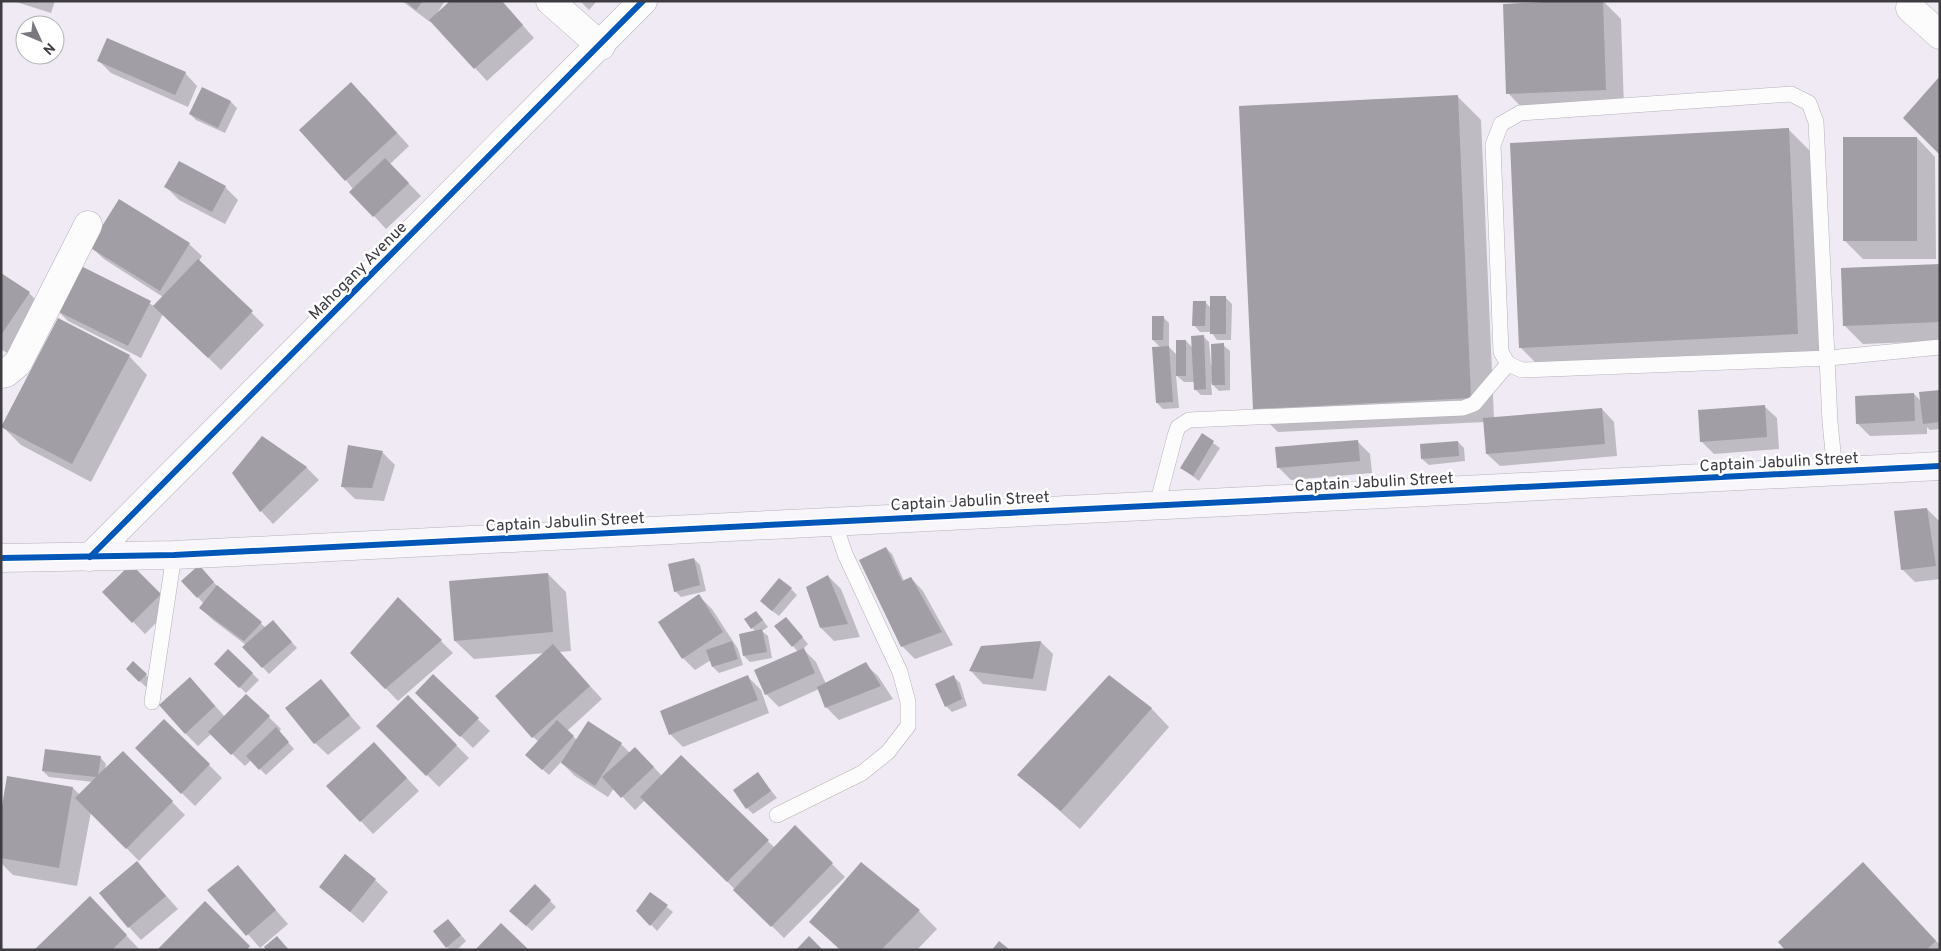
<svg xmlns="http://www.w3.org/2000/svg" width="1941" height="951" viewBox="0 0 1941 951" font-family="Overpass,sans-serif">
	<rect width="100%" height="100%" fill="#efeaf4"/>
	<g fill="#0003">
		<path d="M13,1H55L51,13Z"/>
		<path d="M402,1H445L435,16L501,1L534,38L487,81L431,20L430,22Z"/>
		<path d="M580,1H597L589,10Z"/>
		<path d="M1603,1L1621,19L1624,108L1526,112L1508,93Z"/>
		<path d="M98,60L185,73L197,86L188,107L111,73Z"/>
		<path d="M364,96L409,146L390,164L421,196L386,229L374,216L346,180Z"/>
		<path d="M1457,96L1481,120L1494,418L1602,409L1614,422L1617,456L1500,466L1487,454L1485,422L1278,432L1254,409Z"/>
		<path d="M231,102L237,108L225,133L196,120L190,114Z"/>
		<path d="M1789,130L1812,153L1821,357L1544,371L1520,347Z"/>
		<path d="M1917,138L1935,157L1936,259H1863L1845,241Z"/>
		<path d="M179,163L225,187L238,200L225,224L179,200L166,187Z"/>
		<path d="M189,244L202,256L199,261L264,325L221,370L163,314L141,358L68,321L55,308L78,265L154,306L163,297L104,259L91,247Z"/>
		<path d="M1940,266V341L1863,344L1844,325Z"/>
		<path d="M1,274L29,293L42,306L9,354L1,349Z"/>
		<path d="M1226,298L1232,304L1231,340H1217L1211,332H1200L1194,325L1205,302L1211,308Z"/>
		<path d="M1163,317L1169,323V347L1177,355L1186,341L1193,348L1203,336L1209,342L1211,365H1213L1223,345L1230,351V390L1219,391L1211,383L1212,395H1201L1195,389L1194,382H1184L1176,375L1179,408L1163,409L1157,403L1161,348L1153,340Z"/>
		<path d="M129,356L147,375L91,482L21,445L3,427Z"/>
		<path d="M1940,392V429L1930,430L1927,427V434L1870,436L1858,424L1914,394L1922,402Z"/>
		<path d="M1764,406L1777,418L1779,449L1714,454L1701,441Z"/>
		<path d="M1202,435L1220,448L1199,481L1182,468Z"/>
		<path d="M263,437L307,468L319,480L273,524L261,511L234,473Z"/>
		<path d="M1358,442L1370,454L1372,473L1291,480L1278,467Z"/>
		<path d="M1458,442L1464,448L1465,461L1429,465L1422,459Z"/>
		<path d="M382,452L395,465L384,501L355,499L342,486Z"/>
		<path d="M1927,509L1940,522V579L1915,582L1902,569Z"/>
		<path d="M886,548L892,554L904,581L911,578L923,591L953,645L915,659L902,646Z"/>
		<path d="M694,559L700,565L706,591L681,597L675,591Z"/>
		<path d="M131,566L172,607L145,634L104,592Z"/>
		<path d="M205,573L220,589L266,628H279L297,648L269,674L244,647L246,645L213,620L200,608L204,604L183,581Z"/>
		<path d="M548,574L566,592L571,651L559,652L602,699L567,731L577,740L589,723L621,744L630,753L648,761L662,776L681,757L775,848L795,827L845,877L784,938L645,800L635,810L614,788L608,797L575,776L561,762L549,775L533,761L539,742L533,737L545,653L474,659L455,641Z"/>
		<path d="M828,576L841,589L860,637L834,641L821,628Z"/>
		<path d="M791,589L797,595L779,616L767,607Z"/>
		<path d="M699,596L712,609L738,649L743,665L719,673L713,667L711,660L695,670L683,658Z"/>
		<path d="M398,599L453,653L398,701L351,653Z"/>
		<path d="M762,619L768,627L762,631L768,636L772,658L750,662L744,656L740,635L756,632L752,628Z"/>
		<path d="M792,625L808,644L803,649L816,662L826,684L865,664L878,676L893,699L839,720L826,707L819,689L779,707L766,694L798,652L793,646Z"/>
		<path d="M1041,642L1053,654L1046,691L983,684L971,671Z"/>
		<path d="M228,650L259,680L246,693L215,664Z"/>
		<path d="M133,662L152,681L146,687L127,669Z"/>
		<path d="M433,676L490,731L473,748L417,693Z"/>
		<path d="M748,677L761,690L769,713L683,747L670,734Z"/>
		<path d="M954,677L960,683L967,706L952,712L946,706Z"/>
		<path d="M320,681L361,728L328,755L315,743Z"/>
		<path d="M203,692L225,717L246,695L281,729L279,732L294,749L266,775L251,760L245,766L211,734L198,746L185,733Z"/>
		<path d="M408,697L469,758L439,787L378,726Z"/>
		<path d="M1151,708L1169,727L1080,829L1019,775Z"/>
		<path d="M164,720L222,778L195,806L136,748Z"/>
		<path d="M123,753L185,815L139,861L91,812L77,886L13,875L1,863V819L8,777L73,788L80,795L93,782L49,777L43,771L100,757L106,764L105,771Z"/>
		<path d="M386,756L419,791L373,834L328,786Z"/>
		<path d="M758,774L777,798L753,814L747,808Z"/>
		<path d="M137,863L178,909L141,940L129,927Z"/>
		<path d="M238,866L288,924L260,948L209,890Z"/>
		<path d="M375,880L388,892L363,923L321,887Z"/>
		<path d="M1881,882L1940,945V950H1787Z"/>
		<path d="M535,886L556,907L532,931L517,917Z"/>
		<path d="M650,894L673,912L657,931L638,911Z"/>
		<path d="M919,911L937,929L917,950H840L811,922Z"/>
		<path d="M108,916L140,950H36Z"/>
		<path d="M454,927L466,941L457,950H450L447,947Z"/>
	</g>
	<g fill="#a19ea5">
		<path d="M405,1H423L416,10Z"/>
		<path d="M450,1H502L523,25L474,69L429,20Z"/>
		<path d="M1564,1H1603L1606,90L1506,94L1503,4Z"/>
		<path d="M107,38L186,72L175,95L97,61Z"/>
		<path d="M1940,76V155L1903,118Z"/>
		<path d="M351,82L397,133L345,181L299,130Z"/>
		<path d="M202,87L231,101L218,128L189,114Z"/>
		<path d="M1458,95L1471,398L1253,409L1239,106Z"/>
		<path d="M1789,128L1798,334L1519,348L1510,143Z"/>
		<rect x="1843" y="137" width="74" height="104"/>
		<path d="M385,158L409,183L373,217L349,192Z"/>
		<path d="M179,161L226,186L212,212L164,187Z"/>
		<path d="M119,199L190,243L160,291L89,247Z"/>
		<path d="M198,259L253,311L208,358L153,306Z"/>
		<path d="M77,264L151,301L128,346L53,309Z"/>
		<path d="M1940,264V322L1843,326L1841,268Z"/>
		<path d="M1,273L30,292L1,335Z"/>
		<rect x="1210" y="296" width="16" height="38"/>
		<path d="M1193,301H1206L1205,326H1192Z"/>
		<path d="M1152,316H1164L1163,340H1152Z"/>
		<path d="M58,318L130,355L72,464L1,427Z"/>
		<path d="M1204,335L1206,389L1194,390L1191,336Z"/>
		<rect x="1176" y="340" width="10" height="36"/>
		<path d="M1224,343L1225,385H1212L1211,344Z"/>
		<path d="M1169,346L1173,402L1156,403L1152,347Z"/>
		<path d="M1940,390V422L1923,424L1919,392Z"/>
		<path d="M1914,393L1915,421L1856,424L1855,396Z"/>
		<path d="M1765,405L1767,437L1700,442L1698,410Z"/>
		<path d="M1602,408L1605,444L1486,454L1483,418Z"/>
		<path d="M1202,433L1214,441L1193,476L1180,468Z"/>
		<path d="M262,436L307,467L260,512L232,473Z"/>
		<path d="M1358,440L1360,461L1277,468L1275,447Z"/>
		<path d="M1458,441L1459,456L1421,459L1420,444Z"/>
		<path d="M348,445L383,451L372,488L341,487Z"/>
		<path d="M1927,508L1936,566L1901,570L1894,511Z"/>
		<path d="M886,547L902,581L911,577L942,632L901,647L859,560Z"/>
		<path d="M694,558L700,585L674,592L668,564Z"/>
		<path d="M131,564L161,594L132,623L102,592Z"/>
		<path d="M199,565L214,582L197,598L181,581Z"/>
		<path d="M548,573L553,632L454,641L449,581Z"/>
		<path d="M828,575L848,624L820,628L806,587Z"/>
		<path d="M779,578L792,588L772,611L760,601Z"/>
		<path d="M217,585L262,622L244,641L199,608Z"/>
		<path d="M699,594L723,632L682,659L658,622Z"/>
		<path d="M398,597L442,640L385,689L350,653Z"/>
		<path d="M756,611L763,620L751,629L744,619Z"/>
		<path d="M786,617L803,637L792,647L774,626Z"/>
		<path d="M273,620L292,642L262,668L242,647Z"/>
		<path d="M762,629L767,652L743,656L739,634Z"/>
		<path d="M732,641L738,659L712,667L706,650Z"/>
		<path d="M1041,641L1033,679L969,671L981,646Z"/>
		<path d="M553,644L590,686L532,738L495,696Z"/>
		<path d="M804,648L815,673L765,695L754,670Z"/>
		<path d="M228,649L253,673L239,688L214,664Z"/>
		<path d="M133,661L147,674L139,682L126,669Z"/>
		<path d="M866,662L881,686L825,708L817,687Z"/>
		<path d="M433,674L479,718L460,737L415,693Z"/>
		<path d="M748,675L758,700L669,735L660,711Z"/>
		<path d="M954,675L962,699L945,707L935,684Z"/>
		<path d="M1109,675L1152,708L1061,811L1017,775Z"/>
		<path d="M190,677L215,706L185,734L159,705Z"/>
		<path d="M321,679L350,715L314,744L285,708Z"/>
		<path d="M246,694L270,716L231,755L208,732Z"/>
		<path d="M408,695L457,745L426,776L376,726Z"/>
		<path d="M164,719L210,764L181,794L135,748Z"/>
		<path d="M557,720L574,736L542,770L525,755Z"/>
		<path d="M588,721L622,743L595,786L561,763Z"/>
		<path d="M276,727L289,742L259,770L246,756Z"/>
		<path d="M374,742L407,778L360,822L326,786Z"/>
		<path d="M635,747L654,767L621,798L602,777Z"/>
		<path d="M45,749L101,756L98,775L123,751L173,801L126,849L75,798L96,777L42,771Z"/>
		<path d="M681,755L769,840L727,882L640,797Z"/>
		<path d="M758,772L771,791L746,809L733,790Z"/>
		<path d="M7,776L73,787L59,868L1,858V812Z"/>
		<path d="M795,825L833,863L771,927L733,890Z"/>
		<path d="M345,854L376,879L350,912L319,887Z"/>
		<path d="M137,861L166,896L128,928L99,893Z"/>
		<path d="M861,862L920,910L881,950H841L809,922Z"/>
		<path d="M1863,862L1936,941L1926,950H1785L1778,942Z"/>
		<path d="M238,865L276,910L246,936L207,890Z"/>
		<path d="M535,884L551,900L526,926L509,911Z"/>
		<path d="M650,892L668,905L650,926L636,911Z"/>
		<path d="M90,896L127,935L112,950H34Z"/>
		<path d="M205,901L250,946L247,950H157Z"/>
		<path d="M448,919L461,935L446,948L433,931Z"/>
		<path d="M501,923L529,950H475Z"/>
		<path d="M277,936L289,950H266L264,947Z"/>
		<path d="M809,936L823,950H796Z"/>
		<path d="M999,941L1010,950H992Z"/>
	</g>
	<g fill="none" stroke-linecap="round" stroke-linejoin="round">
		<defs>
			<g id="lane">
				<path d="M1835,472L1830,422L1816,122L1809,103L1791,94L1520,113L1501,124L1493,145L1501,352L1508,364L1522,370L1829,358L1940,347"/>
				<path d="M1157,505L1175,436L1178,427L1189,420L1463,408L1474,404L1508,364"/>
				<path d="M152,702L174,555"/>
				<path d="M777,815L862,773L888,752L908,726V702L900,672L845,554L834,521"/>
			</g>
			<g id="street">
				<path d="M550,1L601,46"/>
				<path d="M1910,8L1940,35"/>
				<path d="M1,374L6,373L18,363L88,225"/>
				<path d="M90,557L643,1"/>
			</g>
			<path id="secondary" d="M1,558L174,555L1940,466"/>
		</defs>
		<use href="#lane" stroke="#b5b1b9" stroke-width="16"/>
		<use href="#street" stroke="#b5b1b9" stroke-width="29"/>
		<use href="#secondary" stroke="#b5b1b9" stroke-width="29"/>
		<use href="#lane" stroke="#fdfcfd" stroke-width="15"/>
		<use href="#street" stroke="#fdfcfd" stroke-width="28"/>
		<use href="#secondary" stroke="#f8f6fa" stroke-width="28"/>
		<defs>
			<g id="cycleway">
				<path d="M90,557L643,1"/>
				<path d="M1,558L174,555L1940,466"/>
			</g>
		</defs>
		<use href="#cycleway" stroke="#fff" stroke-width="9"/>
		<use href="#cycleway" stroke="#0057b8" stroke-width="6"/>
	</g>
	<g text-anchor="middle" stroke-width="5" stroke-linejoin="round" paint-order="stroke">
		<g font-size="16" fill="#3e3b41" stroke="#fff">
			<text transform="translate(357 270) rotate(-45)" y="6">Mahogany Avenue</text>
			<text transform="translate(1779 461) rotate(-3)" y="6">Captain Jabulin Street</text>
			<text transform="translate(1374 481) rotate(-3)" y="6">Captain Jabulin Street</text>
			<text transform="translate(970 500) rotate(-3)" y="6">Captain Jabulin Street</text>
			<text transform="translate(565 521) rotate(-3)" y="6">Captain Jabulin Street</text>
		</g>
	</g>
	<rect width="1941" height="951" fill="none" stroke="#3e3b41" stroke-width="5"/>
	<g transform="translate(40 40) rotate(134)"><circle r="24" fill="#ffffff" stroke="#b2b1b3"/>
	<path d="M0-4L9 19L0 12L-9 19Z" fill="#7c7880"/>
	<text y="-8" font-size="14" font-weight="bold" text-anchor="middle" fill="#3e3b41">N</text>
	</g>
</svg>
